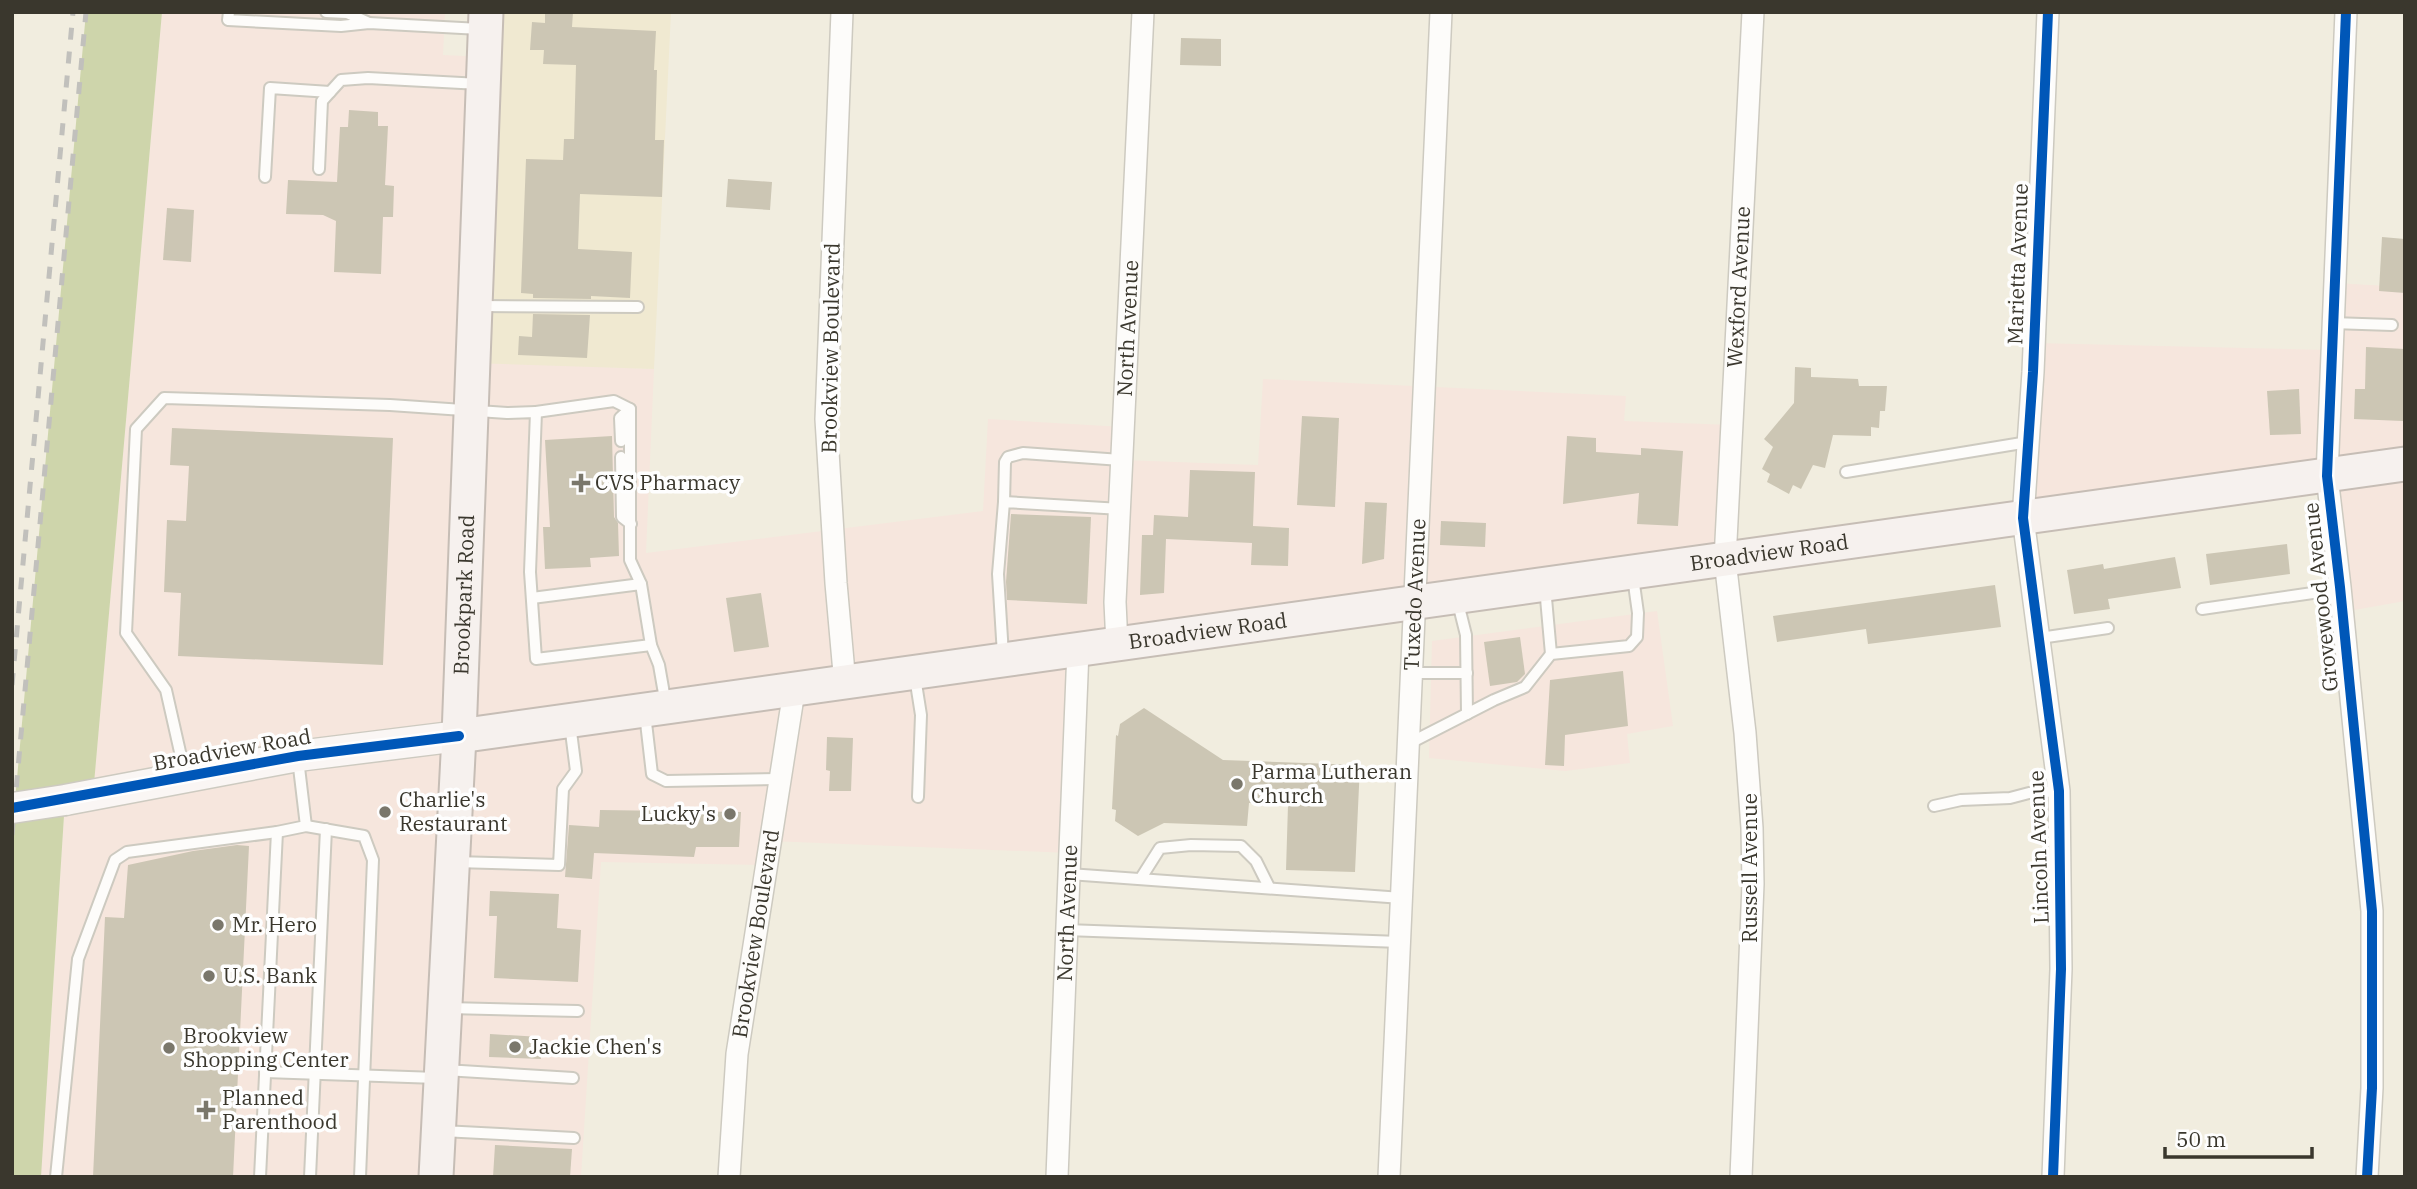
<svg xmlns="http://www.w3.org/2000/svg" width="2417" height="1189" viewBox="0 0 2417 1189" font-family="'IBM Plex Serif',serif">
	<rect width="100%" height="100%" fill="#f1eddf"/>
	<g fill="#f6e6dd">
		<path d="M162,12H445L443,55L485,57L473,362L654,369L646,553L983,511L988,419L1123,427L1122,460L1258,465L1263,379L1626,396L1624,421L1732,425L1725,560L1078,650L1070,853L770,841L766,865L601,862L581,1177H39L49,1053L65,800L93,794Z"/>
		<path d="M2334,283L2405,287V601L2343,612L2327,476L2023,518L2035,343L2330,350Z"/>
		<path d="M1657,611L1673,726L1627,734L1630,763L1565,771L1429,758L1432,641Z"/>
	</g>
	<path fill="#f0e9d1" d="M487,12H671L654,369L473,363Z"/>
	<path fill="#ced5ab" d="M86,12H162L93,795L65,800L41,1177H12V834Z"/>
	<g fill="#ccc6b4">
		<path d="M545,12H573L572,27L656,31L654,70H657L655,140H664L662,197L580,194L578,249L632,252L630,298L591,296V299L533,298V294L521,293L526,159L563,160L564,139H574L576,65L543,64L544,50H530L532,22L545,23Z"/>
		<path d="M1181,38L1221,39V66L1180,65Z"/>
		<path d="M349,110L378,112V126H388L385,185L394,186L393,217H383L381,274L334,272L336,221L323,215L286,214L288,180L337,182L340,127H348Z"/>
		<path d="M728,179L772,182L770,210L726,207Z"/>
		<path d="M167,208L194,210L191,262L163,260Z"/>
		<path d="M2382,237L2405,239V293L2379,291Z"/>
		<path d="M533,314L590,315L587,358L518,355L519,336L532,337Z"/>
		<path d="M2366,347L2405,349L2403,421L2354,419L2355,389H2365Z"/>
		<path d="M1795,367L1811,368V377L1858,379L1859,386H1887L1885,411H1880L1879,428L1871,427V436L1833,435L1825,468L1813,465L1801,489L1793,485L1789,494L1767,482L1770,474L1762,469L1773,447L1764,439L1794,403Z"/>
		<path d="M2299,389L2301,434L2270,435L2267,391Z"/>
		<path d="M1302,416L1339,418L1335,507L1297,505Z"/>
		<path d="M172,428L393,438L383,665L178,656L181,593L164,592L167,520L186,521L189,466L170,465Z"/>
		<path d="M612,436L614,517L618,523L619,556L590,558L591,567L545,569L543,527H550L545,440Z"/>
		<path d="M1567,436L1596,438V452L1641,455V448L1683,451L1678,526L1637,524L1639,493L1563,504Z"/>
		<path d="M1190,470L1255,472L1253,526L1289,528L1288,566L1251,565L1252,543L1166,539L1164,593L1140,595L1142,535H1153L1154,515L1188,517Z"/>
		<path d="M1365,502L1387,503L1384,559L1362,564Z"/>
		<path d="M1011,514L1091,517L1087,604L1007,600L1006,582Z"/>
		<path d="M1441,521L1486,523L1485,547L1440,545Z"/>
		<path d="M2287,544L2290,574L2210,585L2206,554Z"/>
		<path d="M2175,557L2181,588L2108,599L2110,609L2074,614L2067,570L2103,564L2104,569Z"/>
		<path d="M1995,585L2001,627L1868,644L1866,629L1777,642L1773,616Z"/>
		<path d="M761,593L769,647L734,652L726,598Z"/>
		<path d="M1520,637L1525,674L1517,682L1490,686L1484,642Z"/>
		<path d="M1623,671L1628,726L1565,735L1564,766L1545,765L1550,680Z"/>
		<path d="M1144,708L1223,760L1360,765L1355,872L1286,870L1288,805L1249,803L1247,826L1164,823L1138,836L1115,821L1116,810L1112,809L1116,735L1118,736L1120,724Z"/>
		<path d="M827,737L853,738L851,791H829L830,771L826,770Z"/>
		<path d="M600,810L741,812L739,847H696L694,857L594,853L592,879L565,877L569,825L599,827Z"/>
		<path d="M237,845L249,846L233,1177H93L105,917L124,918L128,865L193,851Z"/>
		<path d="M490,891L559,894L557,928L581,930L578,982L494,978L497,916H489Z"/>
		<path d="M490,1034L541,1037V1059L489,1057Z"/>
		<path d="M495,1145L572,1149L570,1177H493Z"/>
	</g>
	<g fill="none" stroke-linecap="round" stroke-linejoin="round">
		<defs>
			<g id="lane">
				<path d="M229,12L228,20L341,26L369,23L480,29"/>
				<path d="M326,12L347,13L367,22"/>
				<path d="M319,169L322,101L341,80L368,78L480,84"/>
				<path d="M265,177L270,88L330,92"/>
				<path d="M478,306L638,307"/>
				<path d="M2332,323L2392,325"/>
				<path d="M536,412L614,401L630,409V560L641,584"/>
				<path d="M621,441L620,418L630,409"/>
				<path d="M621,457L622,517L631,524"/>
				<path d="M1846,472L2028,442"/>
				<path d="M1004,502L1005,462L1008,457L1023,453L1121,460"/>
				<path d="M1545,587L1551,654"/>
				<path d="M532,598L641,584L651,645"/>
				<path d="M1457,599L1466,635L1467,714"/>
				<path d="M2202,609L2340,589"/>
				<path d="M2040,638L2108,628"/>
				<path d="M1003,655L998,574L1004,502L1121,509"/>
				<path d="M1412,673H1467"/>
				<path d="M915,677L921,715L918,797"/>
				<path d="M645,714L652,774L666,781L780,779"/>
				<path d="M1408,744L1494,700L1525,687L1551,654L1629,646L1637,637L1638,613L1633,577"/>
				<path d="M185,774L166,690L126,633L136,429L164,398L390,405L507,413L536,412L530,572L536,659L651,645L659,665L666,705"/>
				<path d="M1934,806L1961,800L2010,798L2029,793L2059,791"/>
				<path d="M306,826L364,836L373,860L360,1177"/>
				<path d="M455,862L559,865L563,789L576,771L570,724"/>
				<path d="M1069,874L1402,898"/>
				<path d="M1141,878L1160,848L1191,845L1241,846L1256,861L1269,887"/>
				<path d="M1066,930L1400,942"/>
				<path d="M448,1008L578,1011"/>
				<path d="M445,1070L573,1078"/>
				<path d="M265,1072L437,1078"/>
				<path d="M442,1131L574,1138"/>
				<path d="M56,1177L78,959L115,860L127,852L277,832L306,826L298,759"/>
				<path d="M260,1177L277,832"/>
				<path d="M310,1177L326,829"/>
			</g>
			<g id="street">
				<path d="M842,12L826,419L836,583L845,684"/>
				<path d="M2048,12L2033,372L2023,518L2059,791L2061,969L2053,1177"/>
				<path d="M2346,12L2327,476L2340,587L2372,911V1088L2367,1177"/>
				<path id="s1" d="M1117,645L1115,602L1143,12"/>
				<path id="s2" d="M729,1177L737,1054L794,691"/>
				<path id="s3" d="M1057,1177L1078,650"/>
				<path id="s4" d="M1389,1177L1441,12"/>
				<path id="s5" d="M1741,1177L1753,884L1752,828L1745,733L1725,560L1753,12"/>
			</g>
			<path id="secondary" d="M65,800L298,756L459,736"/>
			<g id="primary">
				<path id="s6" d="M459,736L2405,464"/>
				<path id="s7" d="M436,1177L459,736L486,12"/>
			</g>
		</defs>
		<use href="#lane" stroke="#cdcac0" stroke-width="14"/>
		<use href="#street" stroke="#cdcac0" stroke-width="24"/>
		<use href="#secondary" stroke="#cdcac0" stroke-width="33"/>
		<use href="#primary" stroke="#c6bdb5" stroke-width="37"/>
		<use href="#lane" stroke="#fdfcfa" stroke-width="10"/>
		<use href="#street" stroke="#fdfcfa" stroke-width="21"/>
		<use href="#secondary" stroke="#faf6f4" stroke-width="30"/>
		<use href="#primary" stroke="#f6f1ee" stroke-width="33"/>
		<g stroke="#c1c0bc" stroke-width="5" stroke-dasharray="12 12" stroke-linecap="butt">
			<path d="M12,685L73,12"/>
			<path d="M12,835L86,12"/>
		</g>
		<defs>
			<path id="secondary-bridge" d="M12,808L65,800"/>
		</defs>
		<use href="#secondary-bridge" stroke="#cdcac0" stroke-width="33" stroke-linecap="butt"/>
		<use href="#secondary-bridge" stroke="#faf6f4" stroke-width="30"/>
		<defs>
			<g id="cycleway">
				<path d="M2048,12L2033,372L2023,518L2059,791L2061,969L2053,1177"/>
				<path d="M2346,12L2327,476L2340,587L2372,911V1088L2367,1177"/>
				<path d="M12,808L298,756L459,736"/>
			</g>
		</defs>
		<use href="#cycleway" stroke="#fefefe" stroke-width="15"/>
		<use href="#cycleway" stroke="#0057b8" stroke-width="10"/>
	</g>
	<g fill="#7a776b" stroke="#fefefe" stroke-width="2.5">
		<path d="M577.5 472.5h7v7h7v7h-7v7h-7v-7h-7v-7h7z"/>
		<circle cx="1237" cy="784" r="7"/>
		<circle cx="385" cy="812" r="7"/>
		<circle cx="730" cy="814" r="7"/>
		<circle cx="218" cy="925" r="7"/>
		<circle cx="209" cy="976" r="7"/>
		<circle cx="515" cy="1047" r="7"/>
		<circle cx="169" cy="1048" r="7"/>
		<path d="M202.5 1099.5h7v7h7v7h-7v7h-7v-7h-7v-7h7z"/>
	</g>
	<g text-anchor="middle" stroke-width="7" stroke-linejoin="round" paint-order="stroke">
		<g font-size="21" fill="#3a372d" stroke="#fefefe">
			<text transform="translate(2018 264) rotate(-88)" y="7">Marietta Avenue</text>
			<text dy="7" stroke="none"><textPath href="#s5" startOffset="892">Wexford Avenue</textPath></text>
			<text dy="7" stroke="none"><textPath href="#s1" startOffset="317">North Avenue</textPath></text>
			<text transform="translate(831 348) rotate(-89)" y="7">Brookview Boulevard</text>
			<text dy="7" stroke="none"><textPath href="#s6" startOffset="1323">Broadview Road</textPath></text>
			<text dy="7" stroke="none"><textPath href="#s4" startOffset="583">Tuxedo Avenue</textPath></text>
			<text dy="7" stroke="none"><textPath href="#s7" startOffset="583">Brookpark Road</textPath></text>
			<text transform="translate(2321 597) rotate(-96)" y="7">Grovewood Avenue</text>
			<text dy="7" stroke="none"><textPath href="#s6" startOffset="756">Broadview Road</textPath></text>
			<text transform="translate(232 750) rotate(-10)" y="7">Broadview Road</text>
			<text transform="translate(2039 847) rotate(-92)" y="7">Lincoln Avenue</text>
			<text transform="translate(1750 868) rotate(-90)" y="7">Russell Avenue</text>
			<text dy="7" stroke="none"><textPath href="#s3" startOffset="264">North Avenue</textPath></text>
			<text dy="7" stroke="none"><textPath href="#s2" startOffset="245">Brookview Boulevard</textPath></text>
		</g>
		<g font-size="21" fill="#3a372d" stroke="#fefefe" text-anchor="start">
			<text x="595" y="490">CVS Pharmacy</text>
			<text x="1251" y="779">Parma Lutheran<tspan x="1251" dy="24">Church</tspan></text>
			<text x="399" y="807">Charlie's<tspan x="399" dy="24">Restaurant</tspan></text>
			<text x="716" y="821" text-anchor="end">Lucky's</text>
			<text x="232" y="932">Mr. Hero</text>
			<text x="223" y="983">U.S. Bank</text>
			<text x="183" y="1043">Brookview<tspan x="183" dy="24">Shopping Center</tspan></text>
			<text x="529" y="1054">Jackie Chen's</text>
			<text x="222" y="1105">Planned<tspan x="222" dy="24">Parenthood</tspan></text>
		</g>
	</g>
	<rect width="2417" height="1189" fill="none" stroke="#3a372d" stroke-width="28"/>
	<path d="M2165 1147v10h147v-10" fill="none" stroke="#3a372d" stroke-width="3.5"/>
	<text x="2176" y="1147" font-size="21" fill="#3a372d" stroke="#fefefe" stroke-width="5" paint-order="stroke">50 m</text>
</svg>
